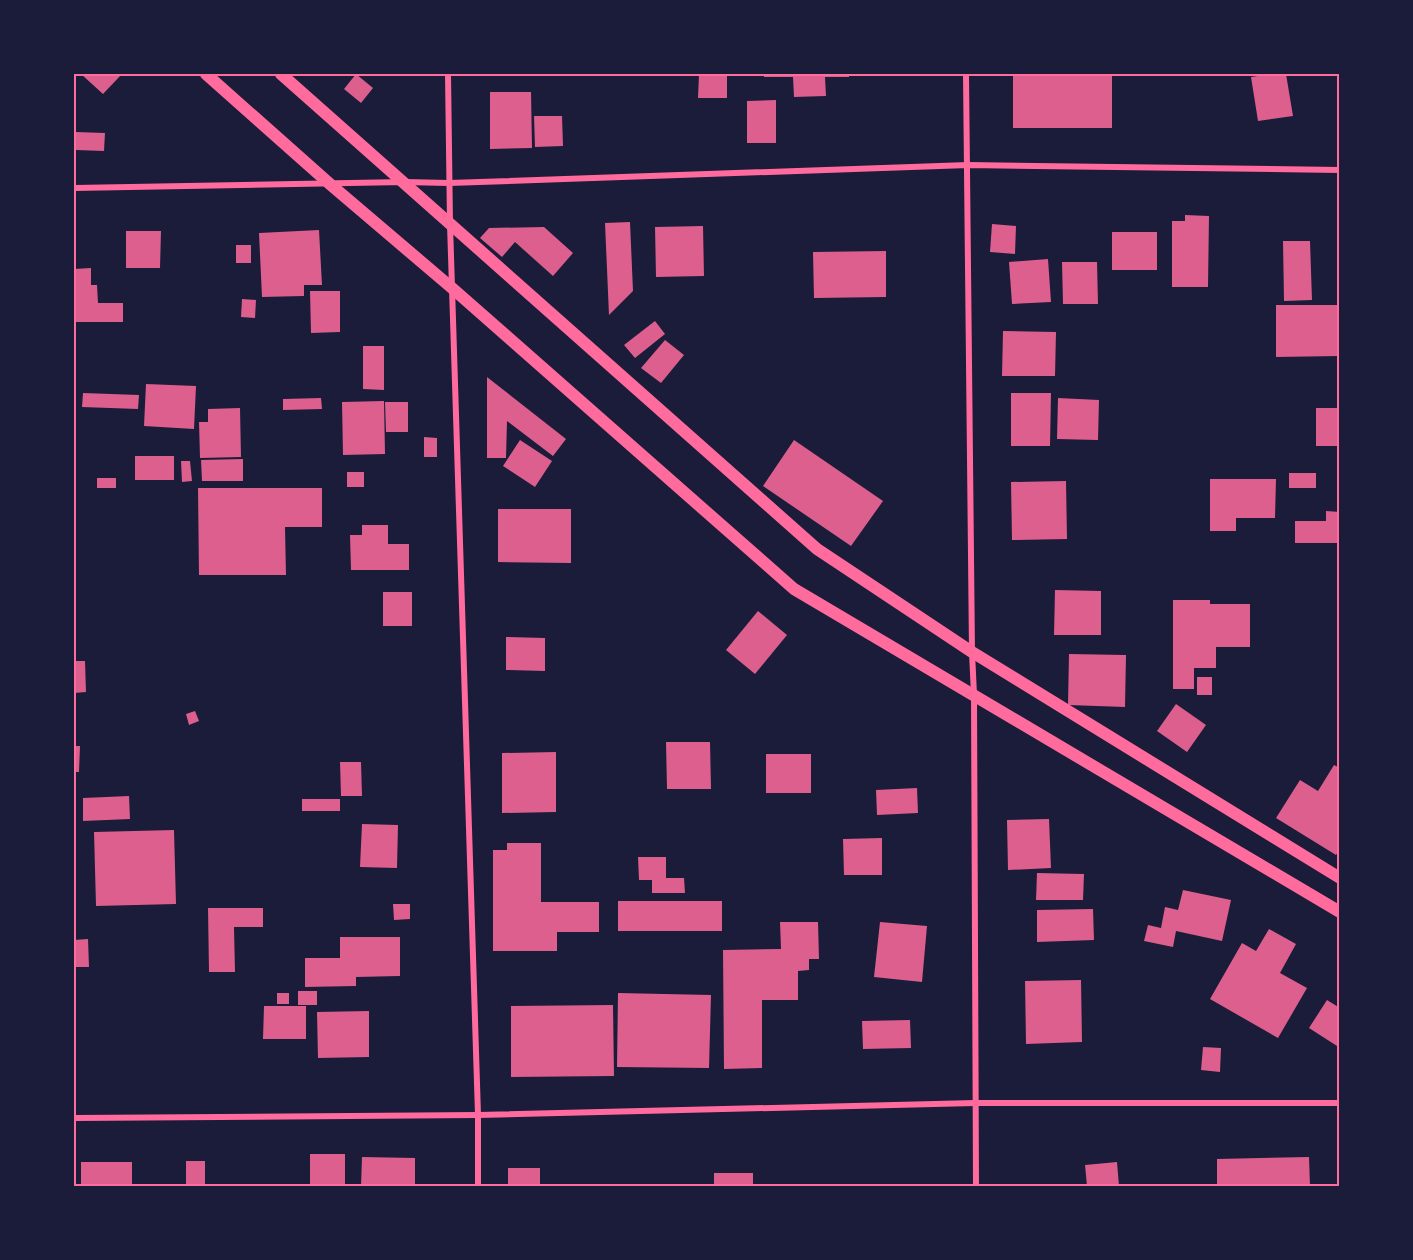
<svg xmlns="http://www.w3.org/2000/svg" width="1413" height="1260" viewBox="0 0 1413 1260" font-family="'Fira Sans Condensed',sans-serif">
	<rect width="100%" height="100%" fill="#1b1b3a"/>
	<g fill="#dd5f8e">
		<path d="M81,74H122L103,94Z"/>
		<path d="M356,74L373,88L361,103L344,89Z"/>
		<path d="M699,74H727V98H698Z"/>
		<path d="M764,74H849V77H825L826,96L794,97L793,77H764Z"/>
		<rect x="1013" y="74" width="99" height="54"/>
		<path d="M1271,74H1286L1293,116L1258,121L1251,77Z"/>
		<path d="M490,92H531L532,148L490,149Z"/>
		<path d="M776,100V143H747V101Z"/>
		<path d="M534,116H562L563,146L535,147Z"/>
		<path d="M76,132L105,133L104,151L76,150Z"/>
		<path d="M1185,215L1209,216L1208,287H1172V221H1185Z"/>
		<path d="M630,222L633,291L609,315L605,223Z"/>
		<path d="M992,224L1016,226L1015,254L990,252Z"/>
		<path d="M703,226L704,276L656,277L655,227Z"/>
		<path d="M544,227L573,253L553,276L515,242L502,257L480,238L489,228Z"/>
		<path d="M319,230L322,285H304V296L262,297L259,233Z"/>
		<path d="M126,231H161L160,268H126Z"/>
		<rect x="1112" y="232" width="45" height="38"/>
		<path d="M1283,241H1310L1312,300L1284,301Z"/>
		<rect x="236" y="245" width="15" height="18"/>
		<path d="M886,251V297L814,298L813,252Z"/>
		<path d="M1048,259L1051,302L1012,304L1009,262Z"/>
		<path d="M1062,262H1097L1098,304H1063Z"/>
		<path d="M91,268V285H97L98,303H123V322H74V269Z"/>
		<path d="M310,291H340V332L311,333Z"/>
		<path d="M242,299L256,300L255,318L241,317Z"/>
		<path d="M1276,305H1340V356L1276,357Z"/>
		<path d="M655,321L665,334L635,358L624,345Z"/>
		<path d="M1003,331L1056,332L1055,376H1002Z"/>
		<path d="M665,340L684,355L661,383L641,368Z"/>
		<path d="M363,346H384V390L363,389Z"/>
		<path d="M487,377L566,439L553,456L507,421L506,458H487Z"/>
		<path d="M146,384L196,386L194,429L144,426Z"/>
		<path d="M83,393L139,395L138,409L82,407Z"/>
		<path d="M1011,393H1051L1050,446H1011Z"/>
		<path d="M321,398L322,409L283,410V399Z"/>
		<path d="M1058,398L1099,400L1098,440L1057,439Z"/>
		<path d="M384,401L385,454L343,455L342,402Z"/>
		<path d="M385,402H408V432H386Z"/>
		<path d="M240,408L241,457L200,458L199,422H208V409Z"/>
		<rect x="1316" y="408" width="24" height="38"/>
		<path d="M424,437L437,438V457H424Z"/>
		<path d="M520,440L552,461L535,487L503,466Z"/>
		<path d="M794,440L883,501L851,546L763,486Z"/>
		<rect x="135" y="456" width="39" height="24"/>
		<path d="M243,459V481H202L201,460Z"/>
		<path d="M181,461H190L192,481L182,482Z"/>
		<rect x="347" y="472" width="17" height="15"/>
		<rect x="1289" y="473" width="27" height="15"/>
		<rect x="97" y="478" width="19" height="10"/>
		<path d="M1210,479H1276L1275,518H1236V531H1210Z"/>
		<path d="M1066,481L1067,539L1012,540L1011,482Z"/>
		<path d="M198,488H322V527H285L286,575H199Z"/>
		<path d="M498,509H571V563L498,562Z"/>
		<path d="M1326,511L1340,512V543H1295V521H1326Z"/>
		<path d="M362,525H388V544H409V570H351L350,535H362Z"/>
		<path d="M1055,590L1101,591V635H1054Z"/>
		<rect x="383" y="592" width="29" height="34"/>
		<path d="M1173,600H1210V604H1250V647H1216V668H1194V689H1173Z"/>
		<path d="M758,611L787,635L755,674L726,650Z"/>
		<path d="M506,637L545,638V671L506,670Z"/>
		<path d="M1069,654L1126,655L1125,707L1068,705Z"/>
		<path d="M74,661H85L86,692L74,693Z"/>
		<rect x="1197" y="677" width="15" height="18"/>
		<path d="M1176,704L1206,725L1187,752L1157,731Z"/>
		<path d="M195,711L199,721L189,725L186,714Z"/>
		<path d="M666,742H710L711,789H667Z"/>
		<path d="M74,746H80L79,772H74Z"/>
		<path d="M556,752V812L502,813V753Z"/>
		<rect x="766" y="754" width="45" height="39"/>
		<path d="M340,762H361L362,796H341Z"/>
		<path d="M1334,765L1340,768V849L1336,855L1276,818L1300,780L1318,791Z"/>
		<path d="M917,788L918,813L877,815L876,790Z"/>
		<path d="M129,796L130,819L83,821V798Z"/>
		<rect x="302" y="799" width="38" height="12"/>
		<path d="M1049,819L1051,868L1008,870L1007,820Z"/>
		<path d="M362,824L398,825L397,868L360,867Z"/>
		<path d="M174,830L176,904L96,906L94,832Z"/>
		<path d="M882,838V875H844L843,839Z"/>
		<path d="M507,843H541V902H599V932H557V951H493V850H507Z"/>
		<path d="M638,857H666V878H684L685,893H652V880H639Z"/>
		<path d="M1037,873L1084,874L1083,900H1036Z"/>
		<path d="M1183,890L1231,900L1222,941L1176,931L1173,947L1144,941L1148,925L1161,928L1165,907L1178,910Z"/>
		<rect x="618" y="901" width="104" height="30"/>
		<path d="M393,904H410V919L394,920Z"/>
		<path d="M208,908H263V927H234L235,972H209Z"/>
		<path d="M1093,909L1094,940L1037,942V910Z"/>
		<path d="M780,922H818L819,959H809V970L798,971V1000H762V1068L724,1069L723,950L781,949Z"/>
		<path d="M880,922L927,926L922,982L874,977Z"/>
		<path d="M1269,929L1296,944L1280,973L1307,988L1278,1038L1210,999L1242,943L1256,951Z"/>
		<path d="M340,937H400V976L356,977V986L305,987V958H340Z"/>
		<path d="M88,939L89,967H74V940Z"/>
		<path d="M1081,980L1082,1042L1026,1044L1025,981Z"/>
		<rect x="298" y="991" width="19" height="14"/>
		<rect x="277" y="993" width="12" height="11"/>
		<path d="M618,993L711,995L709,1068L617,1067Z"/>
		<path d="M1327,1000L1340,1008V1042L1337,1046L1309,1028Z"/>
		<path d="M613,1005L614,1076L511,1077V1006Z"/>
		<path d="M264,1006H306V1039H263Z"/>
		<path d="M369,1011V1057L318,1058L317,1012Z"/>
		<path d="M910,1020L911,1048L863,1049L862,1021Z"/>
		<path d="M1203,1047L1221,1048L1220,1072L1201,1070Z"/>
		<rect x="310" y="1154" width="35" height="32"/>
		<path d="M362,1157L415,1158V1186H361Z"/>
		<path d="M1309,1157L1310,1186H1217V1159Z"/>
		<rect x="186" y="1161" width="19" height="25"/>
		<rect x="81" y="1162" width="51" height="24"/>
		<path d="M1117,1162L1119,1186H1087L1085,1165Z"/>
		<rect x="508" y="1168" width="32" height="18"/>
		<rect x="714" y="1173" width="39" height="13"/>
	</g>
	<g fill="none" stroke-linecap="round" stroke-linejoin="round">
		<g stroke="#ff6b9d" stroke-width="6">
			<path d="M448,74L450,224L478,1115V1186"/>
			<path d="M966,74L972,652L974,695L976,1186"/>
			<path d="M74,188L404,182L449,183L968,165L1340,170"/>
			<path d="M74,1118L478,1115L975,1103H1340"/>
		</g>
		<g stroke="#ff6b9d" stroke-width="12">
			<path d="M206,74L331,185L452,288L794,589L1340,912"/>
			<path d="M281,74L817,549L972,652L1340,878"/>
		</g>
	</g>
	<rect width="1413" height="1260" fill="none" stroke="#1b1b3a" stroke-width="150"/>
	<rect x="75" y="75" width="1263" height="1110" fill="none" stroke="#ff6b9d" stroke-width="2"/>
</svg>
